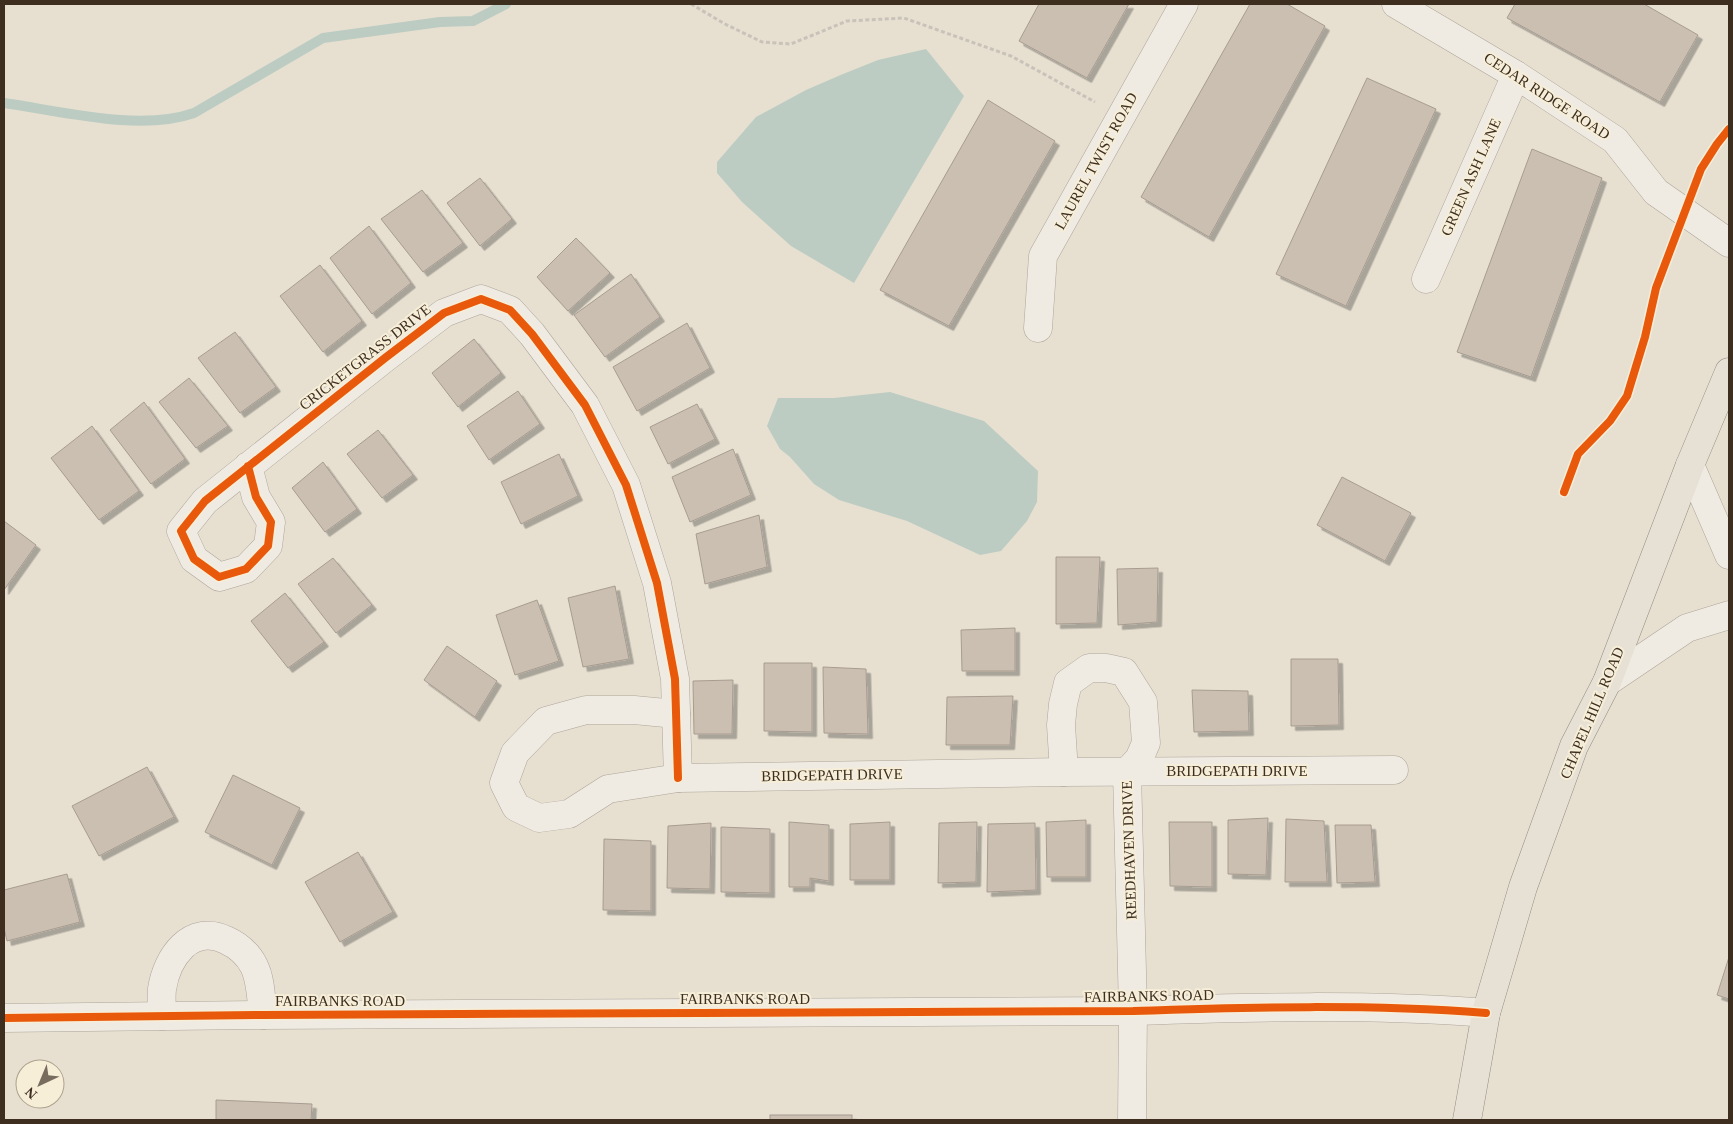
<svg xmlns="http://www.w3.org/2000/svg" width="1733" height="1124" viewBox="0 0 1733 1124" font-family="'Times New Roman',serif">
	<defs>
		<filter id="shadow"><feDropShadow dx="4.5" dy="4.5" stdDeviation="0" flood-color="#0004"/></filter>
	</defs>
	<rect width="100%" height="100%" fill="#e7e0d1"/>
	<g fill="#bcccc2">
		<path d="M926,49L964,96L854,283L791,246L742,202L717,173V162L756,117L806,90L843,74L878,60Z"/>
		<path d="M890,392L984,421L1038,471L1037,502L1027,521L1001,551L980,555L907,521L839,500L814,484L790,457L780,449L767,426L778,398H834Z"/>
	</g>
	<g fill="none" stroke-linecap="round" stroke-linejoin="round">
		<path stroke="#bcccc2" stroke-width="10" d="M4,103C61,111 140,132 194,113L323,38L440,22L473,21L506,4"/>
	</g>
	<g fill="#cbbfb2" stroke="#a89c90" filter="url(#shadow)">
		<path d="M1039,4H1129L1087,78L1019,41Z"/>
		<path d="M1250,4H1287L1325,26L1209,237L1141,197Z"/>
		<path d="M1515,4H1644L1698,35L1660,102L1507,18Z"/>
		<path d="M1367,78L1436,109L1346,306L1276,274Z"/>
		<path d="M988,100L1055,141L949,326L880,290Z"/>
		<path d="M1532,149L1602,178L1531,377L1457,352Z"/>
		<path d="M480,178L512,219L480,246L447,203Z"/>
		<path d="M422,190L463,243L423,272L381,219Z"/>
		<path d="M369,226L411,283L372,314L330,258Z"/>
		<path d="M576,238L610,273L568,311L537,277Z"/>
		<path d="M320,265L362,321L323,352L280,296Z"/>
		<path d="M631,274L660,317L605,357L574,315Z"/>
		<path d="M687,323L710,368L637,411L613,367Z"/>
		<path d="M235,332L276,387L240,413L198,358Z"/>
		<path d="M474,339L501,373L458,407L432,373Z"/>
		<path d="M189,378L228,426L196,448L159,402Z"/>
		<path d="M518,391L540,424L489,460L467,426Z"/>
		<path d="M144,402L185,459L151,484L110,430Z"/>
		<path d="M697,404L715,439L668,464L650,427Z"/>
		<path d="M92,426L139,491L99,520L51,458Z"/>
		<path d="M378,430L413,475L382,498L347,454Z"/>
		<path d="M733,449L751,495L690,522L672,477Z"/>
		<path d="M559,454L578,496L521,524L501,482Z"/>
		<path d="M323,462L357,509L325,532L292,488Z"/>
		<path d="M1342,477L1411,513L1385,561L1317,525Z"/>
		<path d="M759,515L767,567L705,584L696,534Z"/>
		<path d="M4,521L36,545L4,590Z"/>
		<path d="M1056,557H1100L1097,623L1056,624Z"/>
		<path d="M333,558L372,605L336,633L298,584Z"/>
		<path d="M1158,568L1157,622L1118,625L1117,569Z"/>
		<path d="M615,586L629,659L583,667L568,598Z"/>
		<path d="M285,593L324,642L288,668L251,621Z"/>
		<path d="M537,600L559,661L515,675L496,615Z"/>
		<path d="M1015,628V671H962L961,630Z"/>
		<path d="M447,646L497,681L475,717L424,680Z"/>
		<path d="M1291,659H1338L1339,725L1291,726Z"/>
		<path d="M764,663H812V732L764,731Z"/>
		<path d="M823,667L866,669L868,734L824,733Z"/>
		<path d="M733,680L732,734H694L693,681Z"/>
		<path d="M1192,690L1248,691L1249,731L1194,732Z"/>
		<path d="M1013,696L1010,745H946L947,697Z"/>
		<path d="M147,767L174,817L99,856L72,806Z"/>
		<path d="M233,775L300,808L272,865L205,832Z"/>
		<path d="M1268,818L1266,875L1228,874V820Z"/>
		<path d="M1286,819L1324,821L1327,882H1285Z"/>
		<path d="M1086,820V877H1047L1046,822Z"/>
		<path d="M789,822L829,825V881L810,878V887H789Z"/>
		<path d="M890,822V880H850V824Z"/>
		<path d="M977,822L976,882L938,883L939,823Z"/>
		<path d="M1169,822H1212V887L1170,886Z"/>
		<path d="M711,823L710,889L667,888L668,826Z"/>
		<path d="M1035,823L1036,890L987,892L988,824Z"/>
		<path d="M1335,825H1371L1375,882L1337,883Z"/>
		<path d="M721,827L770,829V893L721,892Z"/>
		<path d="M604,839L651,841V911L603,910Z"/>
		<path d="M358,852L393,912L340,942L305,882Z"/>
		<path d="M67,874L80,922L7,941L4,928V890Z"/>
		<path d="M1729,957V999L1717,995Z"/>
		<path d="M216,1100L312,1104L311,1120H216Z"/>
		<rect x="770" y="1115" width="82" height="5"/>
	</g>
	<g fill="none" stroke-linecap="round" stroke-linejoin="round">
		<defs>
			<g id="minor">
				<path d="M1396,4L1516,75L1615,140L1656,192L1729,243"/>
				<path d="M1426,279L1516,75"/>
				<path d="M1038,328L1043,256L1184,4"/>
				<path d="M1690,465L1729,555"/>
				<path d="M248,466L256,497L271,522L268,546L246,569L219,577L194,559L181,531L205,501L385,358L444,313L481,299L510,310L532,334L585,405L626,485L657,583L675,679L678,778"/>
				<path d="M1607,682L1687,628L1729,615"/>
				<path d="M676,714L634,710H586L546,721L515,753L504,783L516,807L539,818L569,814L608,789L678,778L1064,772L1394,770"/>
				<path d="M1064,772L1061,725L1063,704L1068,683L1089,668H1106L1124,672L1143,702L1146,743L1139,759L1127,772L1133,1011L1132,1120"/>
				<path d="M162,1016C162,1007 161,998 162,989C167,957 191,923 226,940C237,945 248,954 254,966C261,980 261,999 263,1015"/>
				<path d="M4,1018L263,1015L1133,1011C1250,1007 1369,1004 1486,1013"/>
			</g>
			<path id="major" d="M1467,1120L1486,1013L1523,887L1574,746L1607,682L1690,465L1729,372"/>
		</defs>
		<use href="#minor" stroke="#ada599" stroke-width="29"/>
		<use href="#major" stroke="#928b80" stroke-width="29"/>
		<path stroke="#c8c2b9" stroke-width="3" stroke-dasharray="4 2.5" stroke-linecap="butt" d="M691,4L725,24L762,42L791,44L847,21L904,18L1011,56L1095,102"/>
		<use href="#minor" stroke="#efebe3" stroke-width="28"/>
		<use href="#major" stroke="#e6e1d4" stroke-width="28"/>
		<defs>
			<g id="cycleway">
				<path d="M248,466L256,497L271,522L268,546L246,569L219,577L194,559L181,531L205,501L385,358L444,313L481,299L510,310L532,334L585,405L626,485L657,583L675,679L678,778"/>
				<path d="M1564,492L1578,454L1610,421L1627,396L1645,337L1656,288L1701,169L1717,144L1729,129"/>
				<path d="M4,1018L263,1015L1133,1011C1250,1007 1369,1004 1486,1013"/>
			</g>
		</defs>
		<use href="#cycleway" stroke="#f7eed8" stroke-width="11"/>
		<use href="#cycleway" stroke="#e8590c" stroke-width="8"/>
	</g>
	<g text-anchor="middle" stroke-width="4" stroke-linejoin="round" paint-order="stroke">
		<g font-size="15" fill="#3d2e20" stroke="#f7eed8">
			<text transform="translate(1547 96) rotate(33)" y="5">CEDAR RIDGE ROAD</text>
			<text transform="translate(1096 161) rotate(-61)" y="5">LAUREL TWIST ROAD</text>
			<text transform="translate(1471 177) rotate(-66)" y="5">GREEN ASH LANE</text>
			<text transform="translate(365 357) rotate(-38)" y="5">CRICKETGRASS DRIVE</text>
			<text transform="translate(1592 713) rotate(-67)" y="5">CHAPEL HILL ROAD</text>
			<text x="1237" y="776">BRIDGEPATH DRIVE</text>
			<text transform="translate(832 775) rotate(-1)" y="5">BRIDGEPATH DRIVE</text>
			<text transform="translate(1129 850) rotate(-92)" y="5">REEDHAVEN DRIVE</text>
			<text transform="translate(1149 996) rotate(-1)" y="5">FAIRBANKS ROAD</text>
			<text x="745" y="1004">FAIRBANKS ROAD</text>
			<text x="340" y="1006">FAIRBANKS ROAD</text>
		</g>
	</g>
	<rect width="1733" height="1124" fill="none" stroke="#3d2e20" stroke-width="10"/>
	<g transform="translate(40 1084) rotate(224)"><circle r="24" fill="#f7eed8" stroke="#ada18e"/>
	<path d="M0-4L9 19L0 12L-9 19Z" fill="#786c5e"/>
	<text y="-8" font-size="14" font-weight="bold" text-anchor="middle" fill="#3d2e20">N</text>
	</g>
</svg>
